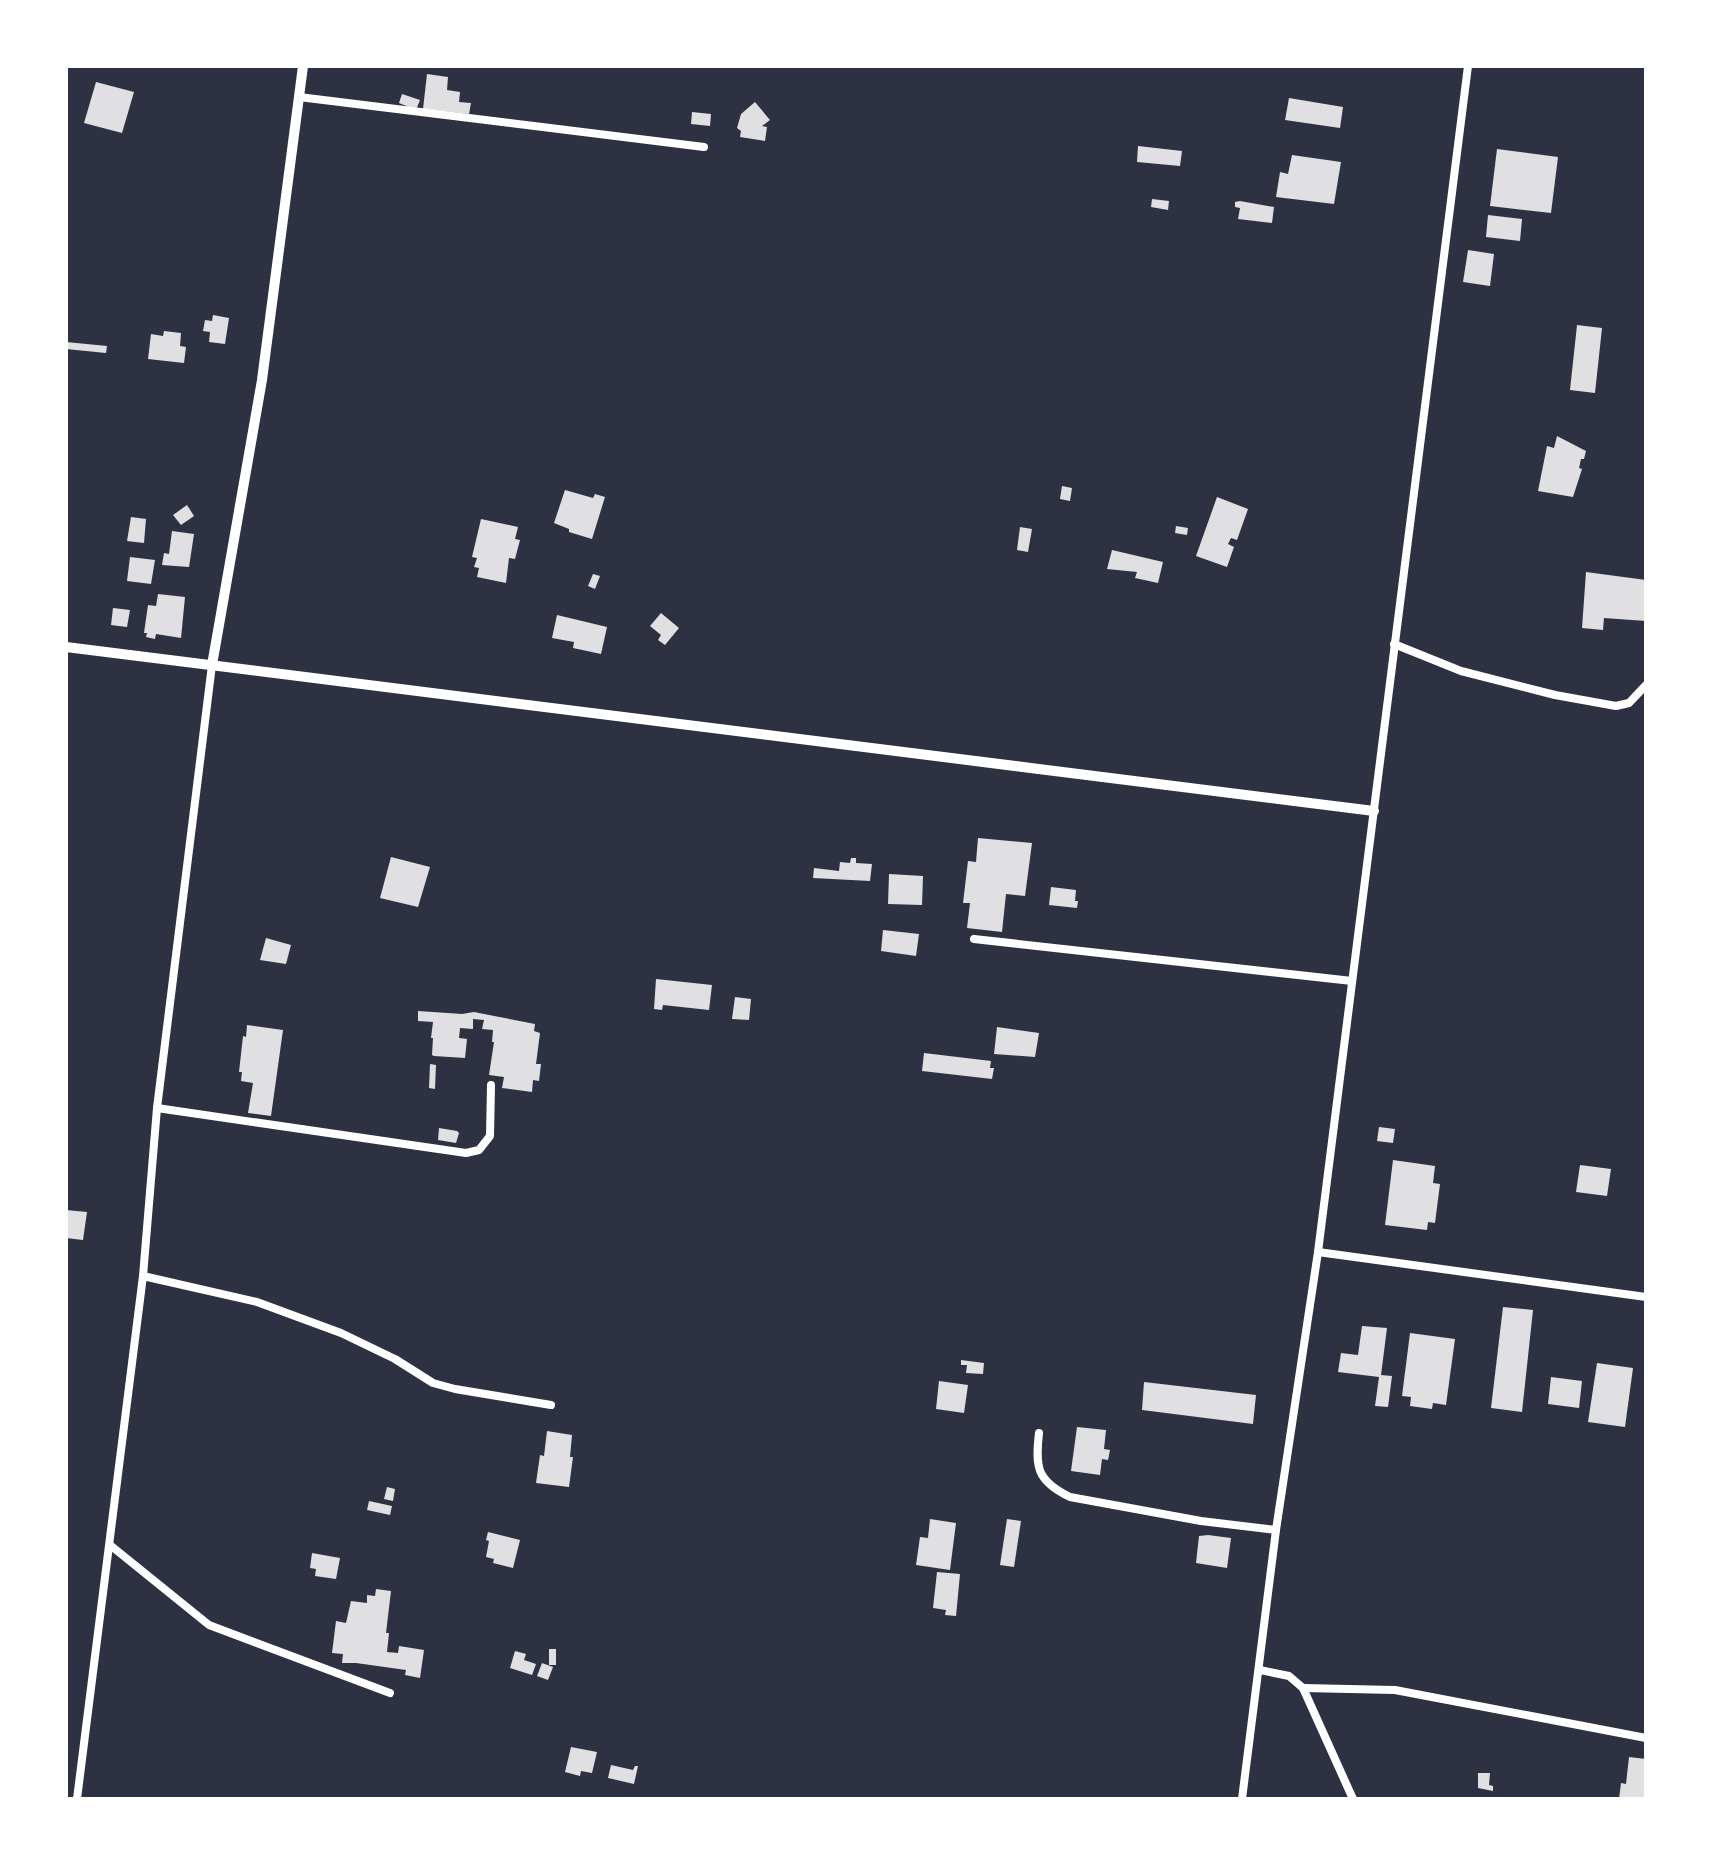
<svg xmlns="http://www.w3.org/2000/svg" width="1712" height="1865" viewBox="0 0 1712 1865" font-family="'Open Sans',sans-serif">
	<rect width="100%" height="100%" fill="#2d3142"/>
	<g fill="#e0e0e3">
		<path d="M427,74L448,77L447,90L460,92L459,102L471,103L469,114L423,109Z"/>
		<path d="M96,82L134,92L122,133L84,123Z"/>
		<path d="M402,94L420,100L416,110L399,103Z"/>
		<path d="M1289,98L1343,107L1340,128L1285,120Z"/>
		<path d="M755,102L770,120L762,126L767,127L765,141L740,137L741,131L737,128L741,114Z"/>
		<path d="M692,112L711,114L710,126L691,124Z"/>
		<path d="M1138,146L1182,151L1180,166L1137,162Z"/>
		<path d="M1497,149L1558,157L1551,213L1490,206Z"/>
		<path d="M1292,155L1341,162L1334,204L1276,197L1280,172L1288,174Z"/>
		<path d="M1152,199L1169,201L1168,210L1151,207Z"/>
		<path d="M1240,201L1274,207L1272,223L1238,219L1240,208L1235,207V202Z"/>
		<path d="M1488,215L1522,219L1520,241L1486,237Z"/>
		<path d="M1468,250L1494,254L1490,286L1463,282Z"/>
		<path d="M213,315L229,318L225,344L209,342L210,332L203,331L205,320L212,321Z"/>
		<path d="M1577,325L1602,328L1595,393L1570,390Z"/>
		<path d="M164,331L181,333L180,346L186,347L184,363L148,359L151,334L163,336Z"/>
		<path d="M66,342L107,346L106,353L66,349Z"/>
		<path d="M1557,436L1586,451L1584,459H1581L1579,468L1582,469L1573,497L1538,491L1547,446L1554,448Z"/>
		<path d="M1062,486L1072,488L1070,501L1060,499Z"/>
		<path d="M565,490L593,498L595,494L605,497L592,539L569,532V529L554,523Z"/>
		<path d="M1217,497L1248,509L1237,540L1231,538L1228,544L1234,547L1227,567L1196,556Z"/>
		<path d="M187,505L194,516L181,525L173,515Z"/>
		<path d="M131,517L146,519L144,543L127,541Z"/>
		<path d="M481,519L518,527L515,539L520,540L515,559L509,558L506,583L477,577L479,568L474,567L477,558L472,557Z"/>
		<path d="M1176,526L1188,528L1187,535L1175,533Z"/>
		<path d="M1020,527L1032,529L1028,552L1017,550Z"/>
		<path d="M172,531L194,534L189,567L162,565L164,553L169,554Z"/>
		<path d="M1112,550L1163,562L1158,583L1135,578L1137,572L1107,569Z"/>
		<path d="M130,557L155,560L151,584L127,581Z"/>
		<path d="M1586,572L1646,580V621L1604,618L1603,630L1582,628Z"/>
		<path d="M593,574L600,576L595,589L588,586Z"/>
		<path d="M158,594L185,597L181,638L156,634L155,639L146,637L147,633H144L148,605L156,606Z"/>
		<path d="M113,608L130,610L127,627L111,625Z"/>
		<path d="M661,613L679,628L665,645L658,640L661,635L650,626Z"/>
		<path d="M557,615L607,627L601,654L573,648L574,642L552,638Z"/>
		<path d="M978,838L1032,843L1025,896L1006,894L1002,932L967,928L970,903H963L968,861L976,862Z"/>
		<path d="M391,857L430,867L418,907L380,898Z"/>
		<path d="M851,858H856V863L872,864L870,881L813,878L814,868L839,871L840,862L850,863Z"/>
		<path d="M889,874L923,876L922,905L888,904Z"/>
		<path d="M1051,887L1076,890L1075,901H1078L1077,908L1049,905Z"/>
		<path d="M883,930L919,934L916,956L881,951Z"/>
		<path d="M266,938L291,945L286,964L260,960Z"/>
		<path d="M656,979L712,985L709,1010L663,1005L662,1010L654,1009Z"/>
		<path d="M735,997L751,999L749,1020L732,1019Z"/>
		<path d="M418,1011L462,1014L474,1012L535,1024L534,1031L540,1033L536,1064H541L539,1081L533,1080L532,1092L502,1088L504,1077L489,1075L494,1042H492L493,1030L482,1029L484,1020L473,1019V1029L460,1028L459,1038L467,1039L465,1058L434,1056L432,1055L433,1038H431L433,1022L418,1021Z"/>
		<path d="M247,1025L283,1030L271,1116L248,1113L253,1083L241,1081L242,1072H239L243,1036L246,1037Z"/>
		<path d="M997,1027L1039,1033L1035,1057L994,1054Z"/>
		<path d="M924,1053L991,1061L990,1068H994L992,1079L922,1071Z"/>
		<path d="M430,1064L436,1065L435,1089L429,1088Z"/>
		<path d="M1379,1127L1395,1129L1393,1143L1377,1141Z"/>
		<path d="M439,1128L457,1131L459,1133L456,1143L438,1140Z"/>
		<path d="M1393,1160L1435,1166L1433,1183L1440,1184L1435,1223L1428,1222L1427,1230L1385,1225Z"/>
		<path d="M1580,1165L1611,1169L1607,1196L1576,1192Z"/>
		<path d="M66,1210L87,1212L83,1240L66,1238Z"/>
		<path d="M1503,1307L1533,1310L1522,1412L1491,1408Z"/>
		<path d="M1362,1326L1387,1328L1381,1375L1392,1376L1388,1407L1375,1406L1379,1377L1338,1372L1341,1353L1358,1355Z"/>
		<path d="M1410,1333L1455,1339L1446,1405L1433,1403L1432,1409L1410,1406L1411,1397L1402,1396Z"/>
		<path d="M961,1360L984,1363L983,1374L966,1373L967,1365H961Z"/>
		<path d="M1597,1363L1633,1368L1625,1427L1588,1422Z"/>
		<path d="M1551,1377L1582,1381L1579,1408L1548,1404Z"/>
		<path d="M939,1381L968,1385L964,1413L936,1409Z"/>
		<path d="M1144,1382L1256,1395L1253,1424L1142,1410Z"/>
		<path d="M1077,1427L1106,1430L1104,1449L1110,1450L1108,1460L1102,1459L1100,1475L1071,1471Z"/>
		<path d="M547,1431L572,1435L570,1457H573L569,1487L536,1483L540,1455L544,1456Z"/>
		<path d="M387,1487L395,1489L393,1501L384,1499Z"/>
		<path d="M369,1501L392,1506L390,1515L367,1510Z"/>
		<path d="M930,1519L956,1523L950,1570L916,1565L920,1537L928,1538Z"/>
		<path d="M1007,1519L1021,1521L1014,1567L1000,1565Z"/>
		<path d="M488,1532L520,1540L513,1568L493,1563L494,1559L486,1557L489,1541L486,1540Z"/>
		<path d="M1208,1535L1231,1538L1227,1568L1196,1563L1199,1536Z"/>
		<path d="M312,1553L340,1558L336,1579L315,1576L316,1569L310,1568Z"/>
		<path d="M937,1572L960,1574L956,1616L945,1615L946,1610L933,1608Z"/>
		<path d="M376,1589L391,1591L386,1633H389L387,1652L398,1653L399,1646L424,1650L420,1678L405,1675L406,1670L356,1663H342L343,1654L332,1653L336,1621L346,1623L351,1601L367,1603V1595L375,1596Z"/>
		<rect x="549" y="1649" width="7" height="16"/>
		<path d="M515,1651L526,1654L524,1660L536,1664L532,1675L510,1668Z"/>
		<path d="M542,1663L553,1667L548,1680L537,1676Z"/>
		<path d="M571,1747L597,1752L592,1773L581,1771L580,1776L565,1772Z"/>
		<path d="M1629,1757L1646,1759V1799H1619L1621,1783L1626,1784Z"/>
		<path d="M611,1765L633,1770L635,1766H638L634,1784L608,1778Z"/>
		<path d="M1478,1773H1490L1489,1785L1493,1786V1791L1478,1788Z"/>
	</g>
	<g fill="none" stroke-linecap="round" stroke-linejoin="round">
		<g stroke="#fff" stroke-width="8">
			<path d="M299,97L704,147"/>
			<path d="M1394,644L1461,671L1555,695L1616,706L1629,703L1646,685"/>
			<path d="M974,939L1352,981"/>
			<path d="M157,1108L466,1153L479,1150L490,1136L491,1085"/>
			<path d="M1318,1252L1646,1297"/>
			<path d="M143,1276L257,1302L341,1333L395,1359L433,1383L455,1389L551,1405"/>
			<path d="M1039,1433C1035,1468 1037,1481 1070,1497L1201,1521L1276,1530"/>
			<path d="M110,1545L209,1625L390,1693"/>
			<path d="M1260,1670L1289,1676L1303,1688L1353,1799"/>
			<path d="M1303,1688L1395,1690L1646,1738"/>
			<path d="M77,1799L143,1276L157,1108L212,665"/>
			<path d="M1242,1799L1276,1530L1318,1252L1468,66"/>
		</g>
		<g stroke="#fff" stroke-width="10">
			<path d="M66,647L1374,811"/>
			<path d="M212,665L262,380L303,66"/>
		</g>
	</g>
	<rect width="1712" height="1865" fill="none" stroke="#ffffff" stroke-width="136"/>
</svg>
